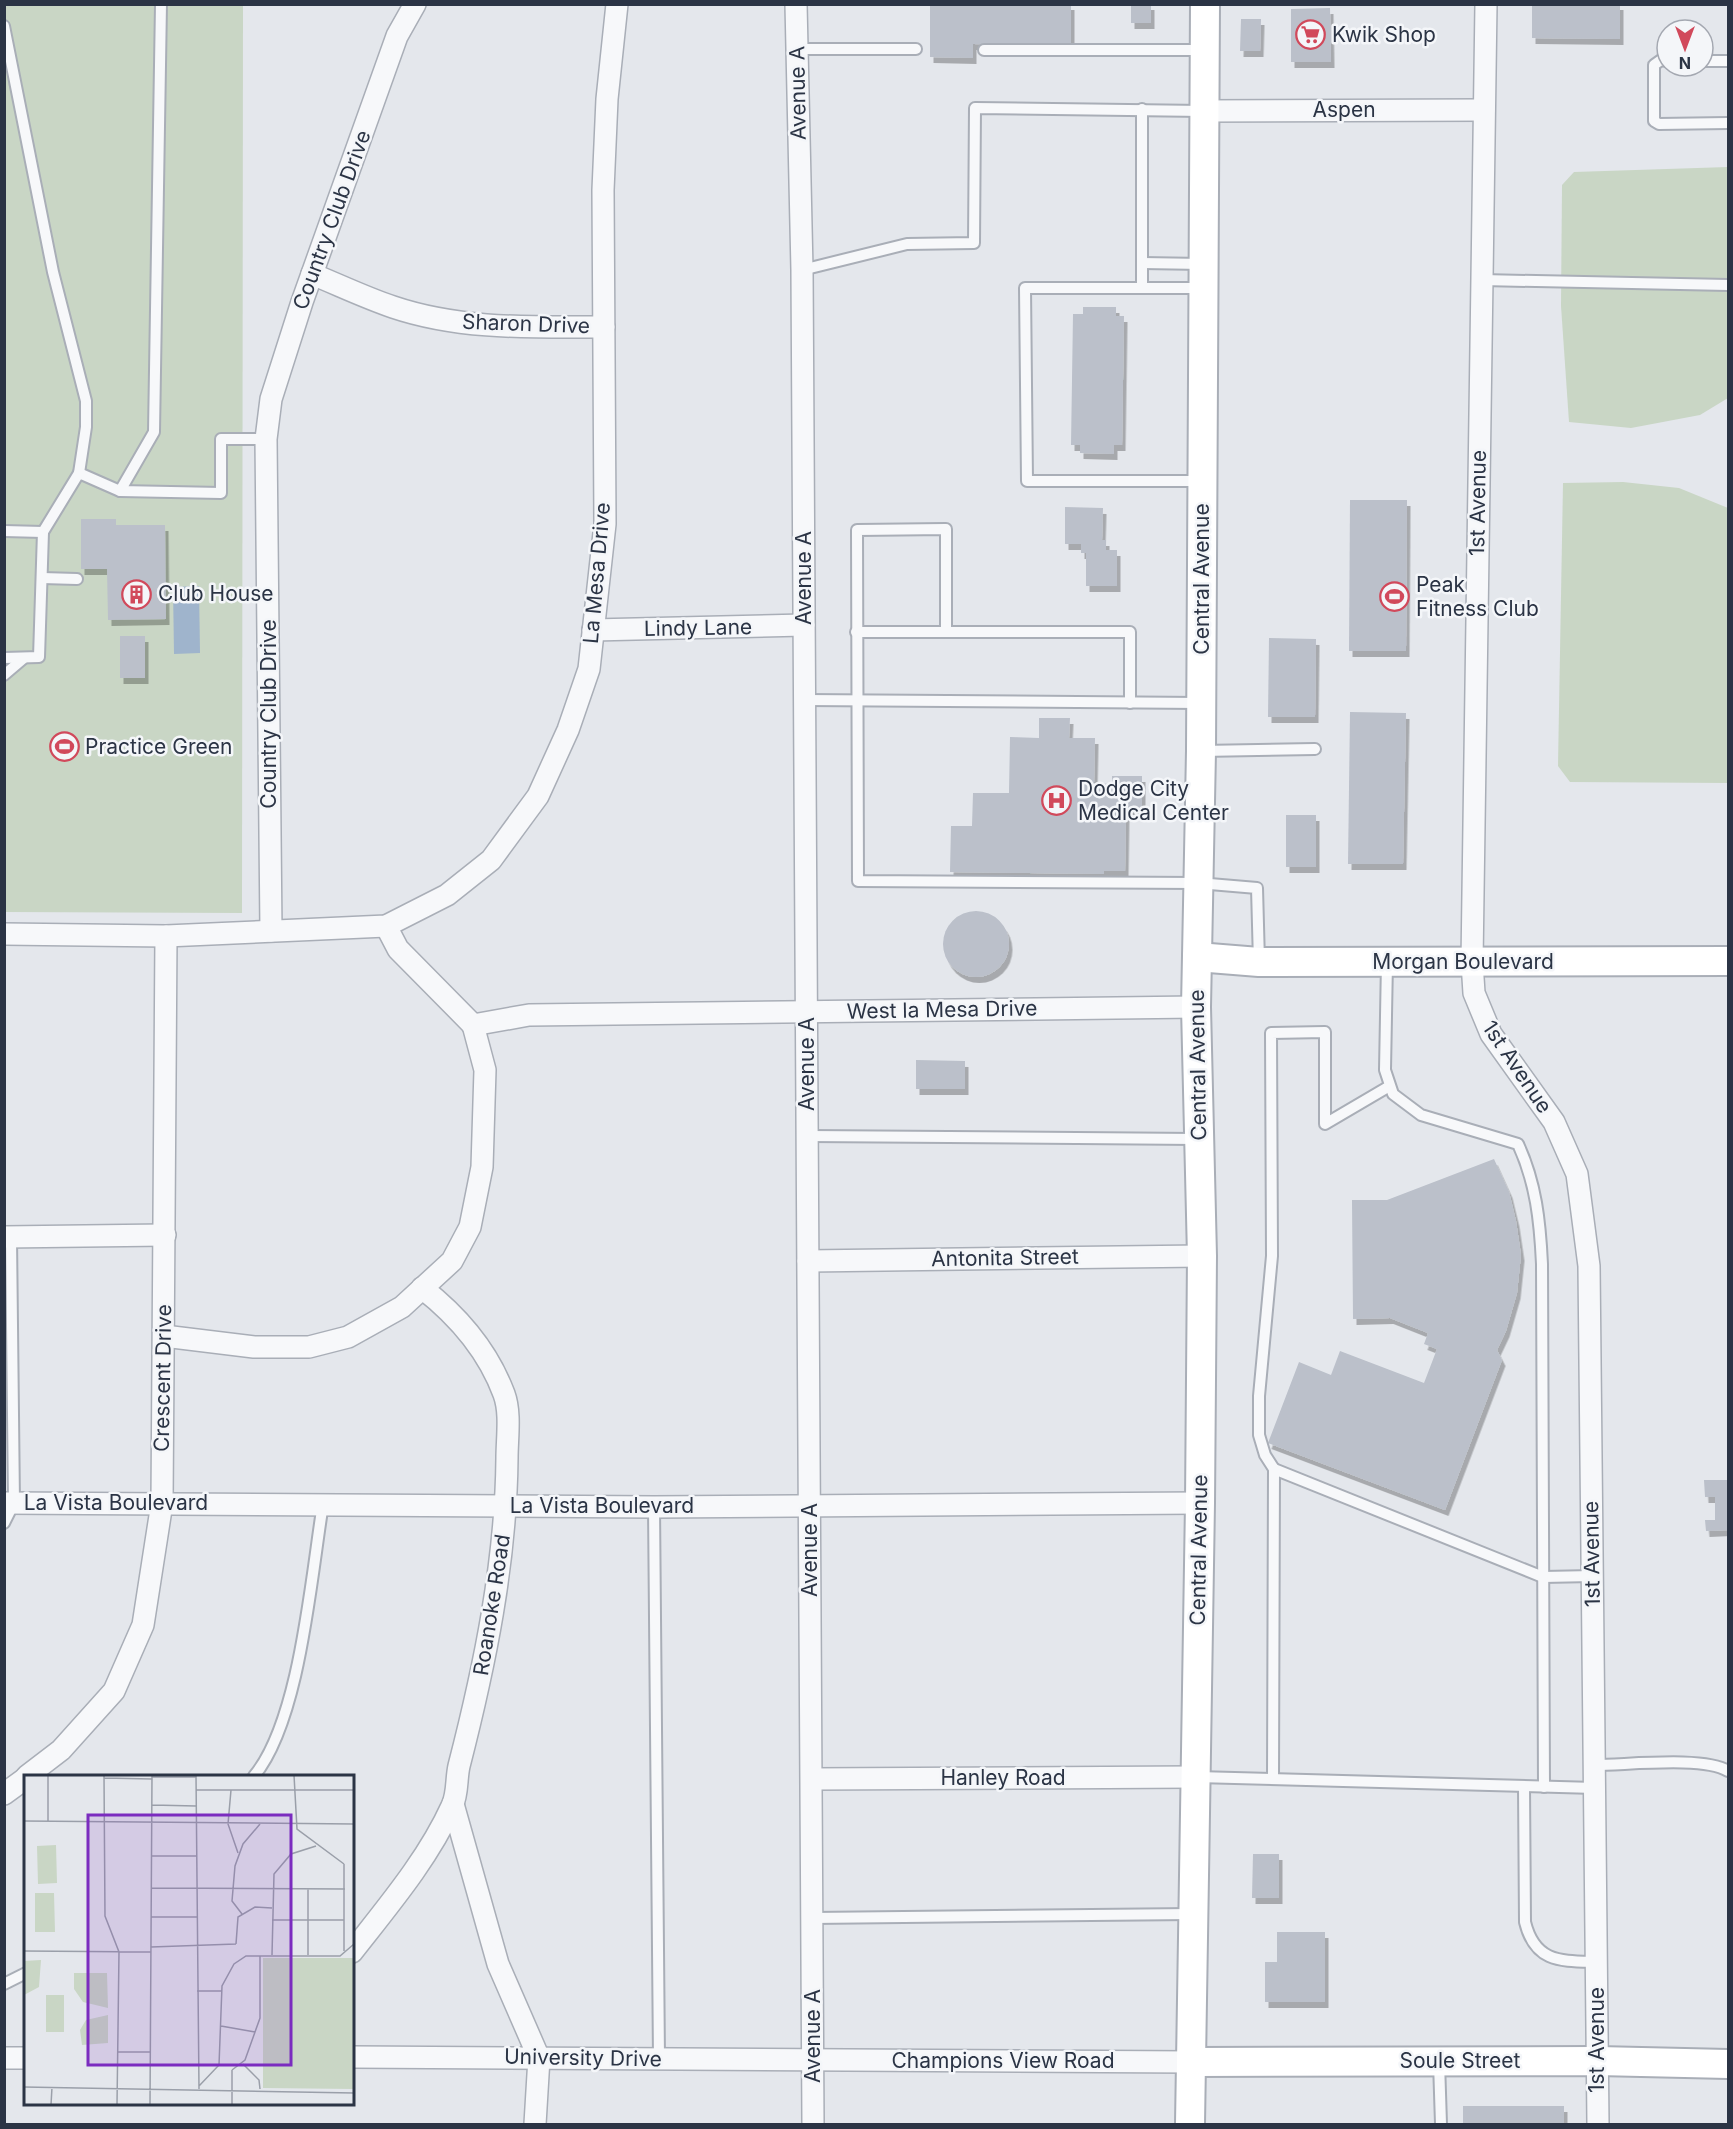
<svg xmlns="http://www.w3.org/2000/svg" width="1733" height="2129" viewBox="0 0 1733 2129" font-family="Inter,sans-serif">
	<defs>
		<filter id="shadow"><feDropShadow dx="3.5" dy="6" stdDeviation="0" flood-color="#0004"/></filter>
	</defs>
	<rect width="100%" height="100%" fill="#e4e7ec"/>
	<g fill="#c9d6c5">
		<path d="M5,5H243L242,913L5,912Z"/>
		<path d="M1728,167V398L1700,415L1631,428L1569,422L1561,306L1562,185L1574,172Z"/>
		<path d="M1623,482L1679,488L1728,508V783L1570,782L1558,766L1563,483Z"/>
	</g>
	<path fill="#9fb4cc" d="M199,586L200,653L174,654L173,587Z"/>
	<g fill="#bbc0ca" filter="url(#shadow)">
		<path d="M930,4H1071V45L973,44V58L930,57Z"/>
		<rect x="1131" y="4" width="20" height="19"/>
		<path d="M1532,4H1620V39L1532,38Z"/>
		<path d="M1330,8L1331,62H1291V9Z"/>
		<path d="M1241,19H1261L1260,51H1240Z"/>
		<path d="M1083,307H1116V316H1124L1122,445H1114V454L1080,453V445H1071L1073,314H1083Z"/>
		<path d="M1350,500H1407L1406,651H1349Z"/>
		<path d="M1065,507L1103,508L1102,540H1106V550H1117V586H1086V553H1081V544H1065Z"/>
		<path d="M81,519H116V525H165L166,619L108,620L107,569H81Z"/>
		<rect x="120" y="636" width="25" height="42"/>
		<path d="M1269,638L1316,639L1315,717H1268Z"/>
		<path d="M1350,712L1406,713L1403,864H1348Z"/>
		<path d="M1039,718H1070L1069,738H1095L1094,783L1112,784V776H1142V809H1126L1125,871H1104V874L950,872L951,826H972L973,793H1009L1010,737L1039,738Z"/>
		<rect x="1286" y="815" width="30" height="52"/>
		<circle cx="976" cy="944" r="33"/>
		<path d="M916,1060L965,1061V1089H916Z"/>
		<path d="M1494,1159L1509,1192L1516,1221L1521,1255L1517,1293L1506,1331L1497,1350L1502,1360L1445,1510L1268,1443L1299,1362L1331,1375L1340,1351L1424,1383L1437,1349L1424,1344L1428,1333L1390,1318L1353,1319L1352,1200H1387Z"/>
		<path d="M1704,1480H1728V1530L1706,1531L1705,1520H1715V1497H1705Z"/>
		<path d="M1253,1854H1279V1898H1252Z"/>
		<path d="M1277,1932H1325V2002H1265V1962H1277Z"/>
		<rect x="1463" y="2106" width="101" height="18"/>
	</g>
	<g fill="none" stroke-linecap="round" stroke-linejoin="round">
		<defs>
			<g id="lane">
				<path d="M161,4L154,432L120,491L221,493V439H266"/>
				<path d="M4,26L53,272L86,401V427L79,473"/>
				<path d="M797,49H916"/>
				<path d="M984,50H1202"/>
				<path d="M1667,61L1661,60L1654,65V121L1659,124L1728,123"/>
				<path d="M1703,61H1728"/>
				<path d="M1142,109V288"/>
				<path d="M1142,263L1203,264"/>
				<path d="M802,270L907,244L974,243L975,108L1203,111"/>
				<path d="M1482,280L1728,285"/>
				<path d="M1202,481H1027L1025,288H1203"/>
				<path d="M4,531L43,532"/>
				<path d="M42,578L77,579"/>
				<path d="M856,632H946"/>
				<path d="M4,658L39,657L43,532L79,473L120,491"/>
				<path d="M4,675L24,658"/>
				<path d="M805,700L1200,703"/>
				<path d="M1130,703V632H946V529L857,530L858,881L1198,883L1257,888L1259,962"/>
				<path d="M1201,751L1315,749"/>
				<path d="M1387,962L1385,1070L1393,1094L1421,1115L1518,1144C1536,1183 1540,1221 1542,1264L1544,1787"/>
				<path d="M808,1136L1197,1139"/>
				<path d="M1274,1469L1265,1455L1259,1435V1396L1272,1256L1271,1033L1325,1032V1124L1388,1087"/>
				<path d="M654,1507L659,2059"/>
				<path d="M4,1523L14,1503L11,1237"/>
				<path d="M1595,1765C1627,1765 1704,1756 1728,1771"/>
				<path d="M254,1776C300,1721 311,1577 323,1504"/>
				<path d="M1197,1777L1595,1788"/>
				<path d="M1273,1779L1274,1469L1543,1577L1593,1576"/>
				<path d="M1524,1787L1525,1922C1535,1963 1561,1961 1597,1962"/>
				<path d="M812,1918L1192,1914"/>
				<path d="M4,1984L26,1973"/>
				<path d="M1439,2062L1441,2124"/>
			</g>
			<g id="street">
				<path d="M796,4L802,270L813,2124"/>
				<path d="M1486,4L1472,962L1474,993L1491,1034L1554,1122L1577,1174L1589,1266L1598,2124"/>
				<path d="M1203,111L1484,110"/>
				<path d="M312,274C339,285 366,298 393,307C461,330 533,327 604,327"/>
				<path d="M593,630L804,625"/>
				<path d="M386,926L398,949L473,1025"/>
				<path d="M271,931L266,439L271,399L302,302L397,36L415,4"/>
				<path d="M4,934L166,936L386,926L447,895L491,860L538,796L568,730L589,669L605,524L603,190L607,99L617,4"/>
				<path d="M473,1025L529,1015L1196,1007"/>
				<path d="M4,1237L165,1235"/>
				<path d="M808,1261L1202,1256"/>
				<path d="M164,1336L254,1347H309L348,1337L402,1307L452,1261L470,1227L482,1167L485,1070L473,1025"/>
				<path d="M4,1503L654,1507L1200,1503"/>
				<path d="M27,1776L61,1750L114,1691L143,1625L162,1503L166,936"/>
				<path d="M812,1779L1195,1777"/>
				<path d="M4,1794L26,1778"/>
				<path d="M453,1804L498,1964L539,2058L535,2124"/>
				<path d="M352,1952C388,1906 428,1859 452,1806C458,1794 456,1779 459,1766C485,1665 506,1562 507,1458C507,1438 511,1413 504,1394C488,1351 458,1316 422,1288"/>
				<path d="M352,2057L1192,2062"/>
				<path d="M4,2058H26"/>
			</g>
			<g id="secondary">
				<path d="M1197,957L1259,962L1728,961"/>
				<path d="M1192,2062L1598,2061L1728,2064"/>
				<path d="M1190,2124L1200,1503L1202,1256L1196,1007L1201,751L1205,4"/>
			</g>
		</defs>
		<use href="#lane" stroke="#a9aeb7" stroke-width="14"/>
		<use href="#street" stroke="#a9aeb7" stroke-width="24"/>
		<use href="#secondary" stroke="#a9aeb7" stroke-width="32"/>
		<use href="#lane" stroke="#f7f8fa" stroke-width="10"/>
		<use href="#street" stroke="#f7f8fa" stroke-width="21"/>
		<use href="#secondary" stroke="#fff" stroke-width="28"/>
	</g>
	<defs>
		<symbol id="supermarket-ring" viewBox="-11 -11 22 22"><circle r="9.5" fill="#f4f6f9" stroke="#d1495b" stroke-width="1.5"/><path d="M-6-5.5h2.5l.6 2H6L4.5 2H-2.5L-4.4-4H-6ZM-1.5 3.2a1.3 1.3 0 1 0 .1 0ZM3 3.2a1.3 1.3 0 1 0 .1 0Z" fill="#d1495b"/></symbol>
		<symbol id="building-ring" viewBox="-11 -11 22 22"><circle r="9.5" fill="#f4f6f9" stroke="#d1495b" stroke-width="1.5"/><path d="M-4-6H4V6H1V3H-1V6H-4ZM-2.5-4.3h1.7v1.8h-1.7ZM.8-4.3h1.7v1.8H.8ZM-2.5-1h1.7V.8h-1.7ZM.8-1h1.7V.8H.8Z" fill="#d1495b"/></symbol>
		<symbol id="stadium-ring" viewBox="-11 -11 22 22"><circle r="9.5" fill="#f4f6f9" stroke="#d1495b" stroke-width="1.5"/><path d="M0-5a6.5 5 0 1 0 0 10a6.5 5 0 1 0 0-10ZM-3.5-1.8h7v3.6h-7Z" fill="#d1495b"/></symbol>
		<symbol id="hospital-ring" viewBox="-11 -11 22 22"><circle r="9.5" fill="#f4f6f9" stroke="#d1495b" stroke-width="1.5"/><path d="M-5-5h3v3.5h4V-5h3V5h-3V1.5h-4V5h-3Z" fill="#d1495b"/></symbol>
	</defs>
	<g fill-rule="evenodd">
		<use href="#supermarket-ring" x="1294" y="18" width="33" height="33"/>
		<use href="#building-ring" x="120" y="578" width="33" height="33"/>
		<use href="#stadium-ring" x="1378" y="580" width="33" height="33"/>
		<use href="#stadium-ring" x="48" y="730" width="33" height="33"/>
		<use href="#hospital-ring" x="1040" y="784" width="33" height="33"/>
	</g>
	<g text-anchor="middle" stroke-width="5" stroke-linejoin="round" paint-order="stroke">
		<g font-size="21" fill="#2b3445" stroke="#f4f6f9" text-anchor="start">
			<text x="1332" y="42">Kwik Shop</text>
			<text x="1416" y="592">Peak<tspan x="1416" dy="24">Fitness Club</tspan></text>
			<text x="158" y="601">Club House</text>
			<text x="85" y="754">Practice Green</text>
			<text x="1078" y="796">Dodge City<tspan x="1078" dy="24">Medical Center</tspan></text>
		</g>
		<g font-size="21" fill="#2b3445" stroke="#f4f6f9">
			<text transform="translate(798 93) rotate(-91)" y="7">Avenue A</text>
			<text x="1344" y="117">Aspen</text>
			<text transform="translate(332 220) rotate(-70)" y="7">Country Club Drive</text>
			<text transform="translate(526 324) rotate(2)" y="7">Sharon Drive</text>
			<text transform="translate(1478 503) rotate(-89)" y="7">1st Avenue</text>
			<text transform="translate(597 573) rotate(-85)" y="7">La Mesa Drive</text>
			<text transform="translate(804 578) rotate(-90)" y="7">Avenue A</text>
			<text transform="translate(1202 579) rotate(-90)" y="7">Central Avenue</text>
			<text transform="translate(698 628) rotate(-1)" y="7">Lindy Lane</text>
			<text transform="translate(269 714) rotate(-90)" y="7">Country Club Drive</text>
			<text x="1463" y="969">Morgan Boulevard</text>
			<text transform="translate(942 1010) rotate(-1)" y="7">West la Mesa Drive</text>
			<text transform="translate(807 1064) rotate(-90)" y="7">Avenue A</text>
			<text transform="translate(1198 1065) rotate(-91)" y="7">Central Avenue</text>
			<text transform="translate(1517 1067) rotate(56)" y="7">1st Avenue</text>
			<text transform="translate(1005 1258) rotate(-1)" y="7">Antonita Street</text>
			<text transform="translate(163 1378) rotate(-89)" y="7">Crescent Drive</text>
			<text x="116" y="1510">La Vista Boulevard</text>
			<text x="602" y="1513">La Vista Boulevard</text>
			<text transform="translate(810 1550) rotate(-90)" y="7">Avenue A</text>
			<text transform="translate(1199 1550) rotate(-89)" y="7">Central Avenue</text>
			<text transform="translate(1592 1554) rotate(-91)" y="7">1st Avenue</text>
			<text transform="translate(492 1605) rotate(-81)" y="7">Roanoke Road</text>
			<text x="1003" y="1785">Hanley Road</text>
			<text transform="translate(813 2036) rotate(-90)" y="7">Avenue A</text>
			<text transform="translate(1597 2040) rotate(-90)" y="7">1st Avenue</text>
			<text transform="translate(583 2058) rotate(1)" y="7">University Drive</text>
			<text x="1003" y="2068">Champions View Road</text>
			<text x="1460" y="2068">Soule Street</text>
		</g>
	</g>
	<g transform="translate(24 1775)">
		<rect width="330" height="330" fill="#e4e7ec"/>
		<path d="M32,70L33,108L14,109L13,71ZM11,118H30L31,157H11ZM239,183H330V314L239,313ZM17,185L15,212L0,220V186ZM50,198H83L84,233L59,227L50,214ZM22,220H40V257H22ZM84,240V268L58,270L56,255L62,245Z" fill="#c9d6c5"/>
		<path fill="none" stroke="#9a9fa9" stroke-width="1.5" d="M80,0L81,141L95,177L93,330M172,0L175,314M270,0L273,54L320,89M128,2H172M80,3L128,4M172,15H330M207,15L204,49L214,78M128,30L172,31M0,46L330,49M24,47V0M127,81H172M127,113L321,114M218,139L208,126L211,91L219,69L236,49M127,142H173M248,145H320M212,169L214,142L231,132L248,133M127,172L212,169M0,176L127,177M320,176V89M248,180L250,99L267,79L292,71M284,180V114M173,216H198M197,251L231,257M93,277H126M219,289L235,305L236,314M208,295L221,285L236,243V181M175,311L195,290L198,211L210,189L222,181H316L330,169M0,312L330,318M27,330L28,312M126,330L128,0M208,330V295"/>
		<path fill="#7b2cbf" fill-opacity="0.15" stroke="#7b2cbf" stroke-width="3" d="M64,40H267V290H64Z"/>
		<rect width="330" height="330" fill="none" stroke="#2b3445" stroke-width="3"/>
	</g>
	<rect width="1733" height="2129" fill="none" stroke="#2b3445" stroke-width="12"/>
	<g transform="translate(1685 48) rotate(180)"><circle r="28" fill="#f4f6f9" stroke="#a4a8b1" stroke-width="1.5"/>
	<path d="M0-4.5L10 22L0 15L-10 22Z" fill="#d1495b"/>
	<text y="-9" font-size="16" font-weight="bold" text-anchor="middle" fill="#2b3445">N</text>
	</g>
</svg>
